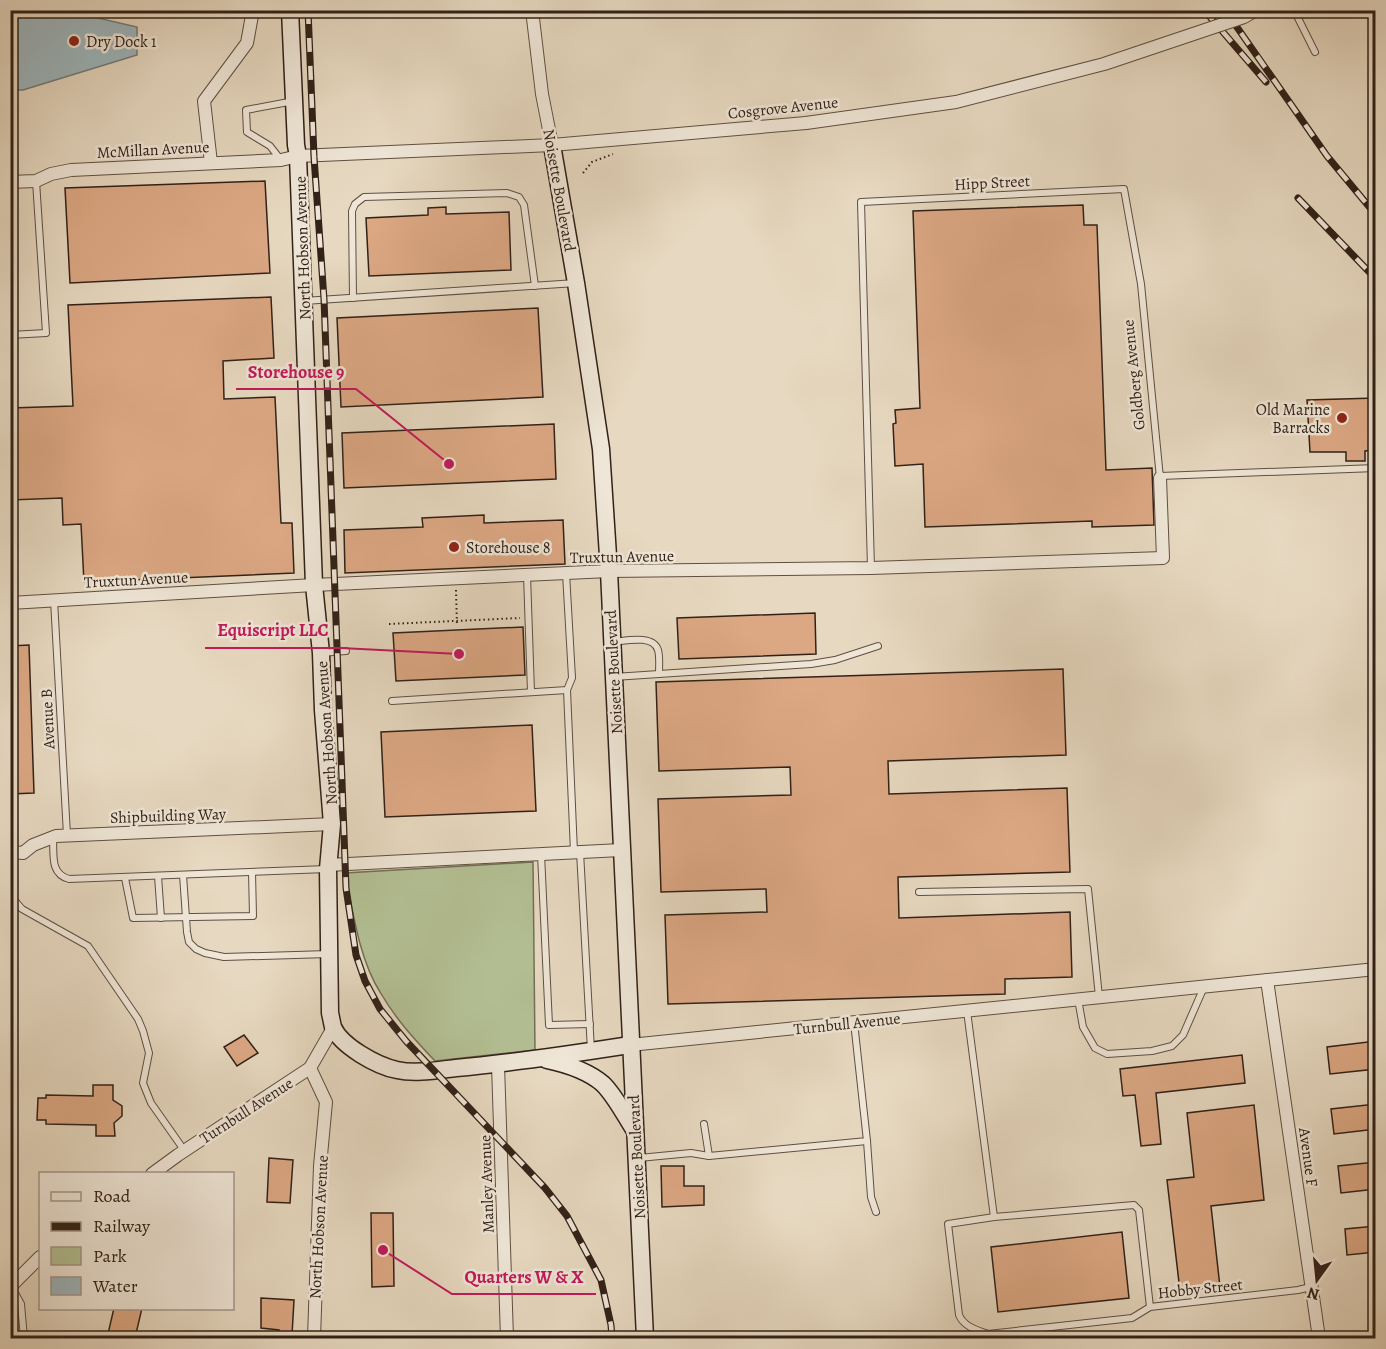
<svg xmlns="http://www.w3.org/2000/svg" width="1386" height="1349" viewBox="0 0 1386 1349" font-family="Alegreya,serif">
	<rect width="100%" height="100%" fill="#e7d9c1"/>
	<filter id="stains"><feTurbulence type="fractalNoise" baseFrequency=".00333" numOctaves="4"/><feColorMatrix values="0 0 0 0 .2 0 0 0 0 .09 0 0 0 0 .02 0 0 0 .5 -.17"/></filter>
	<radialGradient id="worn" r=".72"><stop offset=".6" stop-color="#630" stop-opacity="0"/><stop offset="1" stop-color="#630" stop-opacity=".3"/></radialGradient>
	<path fill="#b3c094" stroke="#727056" stroke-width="1.5" d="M533,862L535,1050L435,1061C414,1039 395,1018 380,992C359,959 353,911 345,873Z"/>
	<path fill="#9db7bf" stroke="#727b7c" stroke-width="1.5" d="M10,11H68L137,27V55L23,90H11Z"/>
	<g fill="#dca884" stroke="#312118" stroke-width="1.5">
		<path d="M265,181L270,273L70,283L65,188Z"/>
		<path d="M1083,205L1084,225H1097L1106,470L1152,468L1154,525L1092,527V521L925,527L923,464L895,466L893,424L896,423L895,410L920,408L913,211Z"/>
		<path d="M446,207V214L509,212L511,270L369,276L366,218L428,215V208Z"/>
		<path d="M271,297L274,358L223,361L224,399L275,397L281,523H292L294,573L84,582L81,524L63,525L62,498L10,500V408L73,406L68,305Z"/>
		<path d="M538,308L543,397L341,407L337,318Z"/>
		<path d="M1376,398V450L1365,451V461H1346V452H1310L1307,400Z"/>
		<path d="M554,424L556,479L344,488L342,433Z"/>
		<path d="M484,515V523L563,520L565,564L345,573L344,530L423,527L422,518Z"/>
		<path d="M815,613L816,654L679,659L677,618Z"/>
		<path d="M523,627L525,675L396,681L393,633Z"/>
		<path d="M29,645L34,793L10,794V646Z"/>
		<path d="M1063,669L1066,755L888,761L889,794L1067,788L1070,872L898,877L899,918L1070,912L1072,977L1005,979V994L668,1004L665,915L767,912L766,889L661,892L658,799L791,795L790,767L659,771L656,682Z"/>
		<path d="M532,725L536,811L385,817L381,732Z"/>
		<path d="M244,1035L258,1053L237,1066L224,1047Z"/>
		<path d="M1376,1041V1069L1330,1074L1327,1047Z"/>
		<path d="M1242,1055L1245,1083L1156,1093L1161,1144L1141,1146L1135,1095L1123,1096L1120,1069Z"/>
		<path d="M93,1085H113V1100L122,1106V1116L114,1123L115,1136H96V1125L46,1124V1120H37L38,1098H46V1095L93,1096Z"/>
		<path d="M1376,1104V1129L1334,1134L1331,1109Z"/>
		<path d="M1254,1105L1264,1200L1211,1206L1220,1287L1180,1291L1167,1180L1194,1177L1187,1113Z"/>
		<path d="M269,1158L293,1160L290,1203L267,1202Z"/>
		<path d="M1376,1162V1189L1341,1193L1338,1166Z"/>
		<path d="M661,1166H684V1186H704V1205L662,1207Z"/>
		<path d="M371,1213H393L394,1286L372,1287Z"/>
		<path d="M1376,1226V1252L1347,1255L1345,1229Z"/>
		<path d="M1122,1232L1129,1298L998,1312L991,1247Z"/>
		<path d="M261,1298L294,1300L292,1335H279V1330L261,1328Z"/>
		<path d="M114,1308H142L135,1338H107Z"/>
	</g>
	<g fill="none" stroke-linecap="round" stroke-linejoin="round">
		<defs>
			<g id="lane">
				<path d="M1294,10L1315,52"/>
				<path d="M281,160L270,146L247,132L246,110L294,101"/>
				<path d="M353,298L352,211L355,204L364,197L507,193L519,197L524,205L535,286"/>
				<path d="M304,301L576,283"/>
				<path d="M10,335L46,333L36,181"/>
				<path d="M1160,476L1376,468"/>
				<path d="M871,568L861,202L1124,189L1141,284L1160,478"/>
				<path d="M527,575L531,692"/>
				<path d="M54,600L67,835"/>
				<path d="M612,642C625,641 653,634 658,650C660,657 659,667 659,674"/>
				<path d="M321,653L346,651"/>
				<path d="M614,677L811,664L835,660L878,646"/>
				<path d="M567,690L574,852"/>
				<path d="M392,701L567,690L572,678L566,573"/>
				<path d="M53,838C54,855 50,874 69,879L327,869"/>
				<path d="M580,852L591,1050"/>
				<path d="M541,854L549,1025L590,1024"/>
				<path d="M183,875L187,932L189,942L196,949L205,953L224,957L329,954"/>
				<path d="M158,876L161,918"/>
				<path d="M125,878L133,918L253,916L252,872"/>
				<path d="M919,892L1088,889L1099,997"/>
				<path d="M10,895L22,909L88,946L138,1019L143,1031L149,1053L143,1083L151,1103L184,1150"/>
				<path d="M1078,999L1083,1027L1095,1048L1107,1054L1152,1051L1172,1046L1183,1035L1204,987"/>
				<path d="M967,1011L994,1217"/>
				<path d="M704,1124L709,1156"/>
				<path d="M867,1141L871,1197L876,1212"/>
				<path d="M639,1158L691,1153L709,1156L867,1141L854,1022"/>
				<path d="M11,1286L21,1304L24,1338"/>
				<path d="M1150,1307L1139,1210L1134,1205L994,1217L948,1224L959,1315C964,1327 977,1330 988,1334L1132,1318L1150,1307L1298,1290L1311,1287"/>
			</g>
			<g id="street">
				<path d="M532,10L542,94L552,145"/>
				<path d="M211,163L204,101L247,43L253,10"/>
				<path d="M10,182L36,181L51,174L71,170L281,160L298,156L552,145L806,123"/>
				<path d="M10,603L314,585L609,571L871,568L1163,558L1160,478"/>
				<path d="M10,852L23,853L33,845L56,836L332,824"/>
				<path d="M328,865L621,850"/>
				<path d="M1267,980L1319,1338"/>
				<path d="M630,1045L1376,969"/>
				<path d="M498,1065L507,1338"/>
				<path d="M152,1174L178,1155L310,1068"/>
				<path d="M10,1287L40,1257"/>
				<path d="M314,1338L320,1166L326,1102L310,1068L333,1028"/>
			</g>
			<g id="secondary">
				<path d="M290,10L296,145L298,156L314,585L321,653L323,710L332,824L328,869L330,1013C331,1017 332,1023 333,1027C341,1046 377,1066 397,1070C415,1074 438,1070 456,1068C515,1063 572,1054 630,1045"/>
				<path d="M552,145L576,283L601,449L609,571L645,1338"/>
				<path d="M547,1060C566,1064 588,1071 603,1084C616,1097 625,1116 635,1131"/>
			</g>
		</defs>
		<use href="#lane" stroke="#5e4f42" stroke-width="8"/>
		<use href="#street" stroke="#5e4f42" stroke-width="14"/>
		<use href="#secondary" stroke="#312118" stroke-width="19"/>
		<g stroke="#312118" stroke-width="2" stroke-dasharray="1.5 3" stroke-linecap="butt">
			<path d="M583,173L592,162L613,154"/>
			<path d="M456,590L457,626"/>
			<path d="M389,624L520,618"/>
		</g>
		<use href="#lane" stroke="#efe6d7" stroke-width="6"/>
		<use href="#street" stroke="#efe6d7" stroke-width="12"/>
		<use href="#secondary" stroke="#efe6d7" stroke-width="16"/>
		<defs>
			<g id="rail">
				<path d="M308,10L314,157L324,299L346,888L356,955L365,981L380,1009L406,1041L545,1188L567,1216L601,1280L611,1325L612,1338"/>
				<path d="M1204,10L1266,82"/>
				<path d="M1225,10L1327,156L1376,215"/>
				<path d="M1298,198L1376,279"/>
			</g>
		</defs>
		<use href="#rail" stroke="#312118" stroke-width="7"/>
		<use href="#rail" stroke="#efe6d7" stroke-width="4.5" stroke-dasharray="14" stroke-linecap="butt"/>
		<defs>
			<path id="street-bridge" d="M806,123L956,102L1104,64L1244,17L1256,10"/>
		</defs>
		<use href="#street-bridge" stroke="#5e4f42" stroke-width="14" stroke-linecap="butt"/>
		<use href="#street-bridge" stroke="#efe6d7" stroke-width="12"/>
	</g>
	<g fill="#8f2418" stroke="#efe6d7" stroke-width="2">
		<circle cx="74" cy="41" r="6"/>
		<circle cx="1342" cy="418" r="6"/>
		<circle cx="454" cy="547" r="6"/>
	</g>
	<g text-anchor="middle" stroke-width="5" stroke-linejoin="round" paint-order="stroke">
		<g font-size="16" fill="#312118" stroke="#efe6d7" text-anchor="start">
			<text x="86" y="47">Dry Dock 1</text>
			<text x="1330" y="415" text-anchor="end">Old Marine<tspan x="1330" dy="18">Barracks</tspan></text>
			<text x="466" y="553">Storehouse 8</text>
		</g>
		<g font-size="16" fill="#312118" stroke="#efe6d7">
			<text transform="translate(783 107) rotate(-6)" y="6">Cosgrove Avenue</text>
			<text transform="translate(153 149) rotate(-3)" y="6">McMillan Avenue</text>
			<text transform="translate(992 182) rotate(-3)" y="6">Hipp Street</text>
			<text transform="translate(560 190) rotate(80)" y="6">Noisette Boulevard</text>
			<text transform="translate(302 248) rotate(-92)" y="6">North Hobson Avenue</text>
			<text transform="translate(1133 375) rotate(-96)" y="6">Goldberg Avenue</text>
			<text transform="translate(622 556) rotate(-1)" y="6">Truxtun Avenue</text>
			<text transform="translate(136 579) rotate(-3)" y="6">Truxtun Avenue</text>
			<text transform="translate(613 672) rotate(-93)" y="6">Noisette Boulevard</text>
			<text transform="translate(47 719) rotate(-93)" y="6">Avenue B</text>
			<text transform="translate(326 733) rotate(-94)" y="6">North Hobson Avenue</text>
			<text transform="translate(168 815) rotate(-2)" y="6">Shipbuilding Way</text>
			<text transform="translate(847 1023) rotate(-6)" y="6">Turnbull Avenue</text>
			<text transform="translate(246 1110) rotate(-33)" y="6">Turnbull Avenue</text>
			<text transform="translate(636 1157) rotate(-93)" y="6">Noisette Boulevard</text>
			<text transform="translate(1309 1157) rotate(82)" y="6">Avenue F</text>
			<text transform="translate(486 1184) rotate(-92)" y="6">Manley Avenue</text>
			<text transform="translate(318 1227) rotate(-87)" y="6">North Hobson Avenue</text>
			<text transform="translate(1200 1288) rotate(-6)" y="6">Hobby Street</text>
		</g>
	</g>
	<path fill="none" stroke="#c2185b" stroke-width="2" d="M449 464L356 389H236M459 654L341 648H205M383 1250L452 1294H596"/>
	<g fill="#c2185b" stroke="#efe6d7" stroke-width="2">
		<circle cx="449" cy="464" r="6"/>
		<circle cx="459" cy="654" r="6"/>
		<circle cx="383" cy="1250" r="6"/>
	</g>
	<g font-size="18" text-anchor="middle" font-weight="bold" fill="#c2185b" stroke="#efe6d7" stroke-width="5" stroke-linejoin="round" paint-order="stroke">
		<text x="296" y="378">Storehouse 9</text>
		<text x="273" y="636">Equiscript LLC</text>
		<text x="524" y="1283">Quarters W &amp; X</text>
	</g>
	<rect width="1386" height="1349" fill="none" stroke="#e7d9c1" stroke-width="36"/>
	<rect x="12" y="12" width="1362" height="1325" fill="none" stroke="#312118" stroke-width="3"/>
	<rect x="18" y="18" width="1350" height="1313" fill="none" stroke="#312118" stroke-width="1.5"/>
	<rect x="39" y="1172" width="195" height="138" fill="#efe6d7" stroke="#a3978b" stroke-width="1.5"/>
	<rect x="51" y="1192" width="30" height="9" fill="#efe6d7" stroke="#a3978b" stroke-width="1.5"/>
	<text x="93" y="1202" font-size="18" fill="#312118">Road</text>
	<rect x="51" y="1222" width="30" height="9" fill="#312118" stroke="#a3978b" stroke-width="1.5"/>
	<text x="93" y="1232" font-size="18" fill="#312118">Railway</text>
	<rect x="51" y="1247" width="30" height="18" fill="#b3c094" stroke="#a3978b" stroke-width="1.5"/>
	<text x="93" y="1262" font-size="18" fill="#312118">Park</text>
	<rect x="51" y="1277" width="30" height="18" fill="#9db7bf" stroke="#a3978b" stroke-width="1.5"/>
	<text x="93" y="1292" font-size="18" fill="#312118">Water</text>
	<g transform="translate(1317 1280) rotate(195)" stroke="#efe6d7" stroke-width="4.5" paint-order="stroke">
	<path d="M0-4.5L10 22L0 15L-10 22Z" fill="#312118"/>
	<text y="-9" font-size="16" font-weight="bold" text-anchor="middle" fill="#312118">N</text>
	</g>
	<rect width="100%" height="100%" filter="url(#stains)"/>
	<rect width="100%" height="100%" fill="url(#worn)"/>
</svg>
